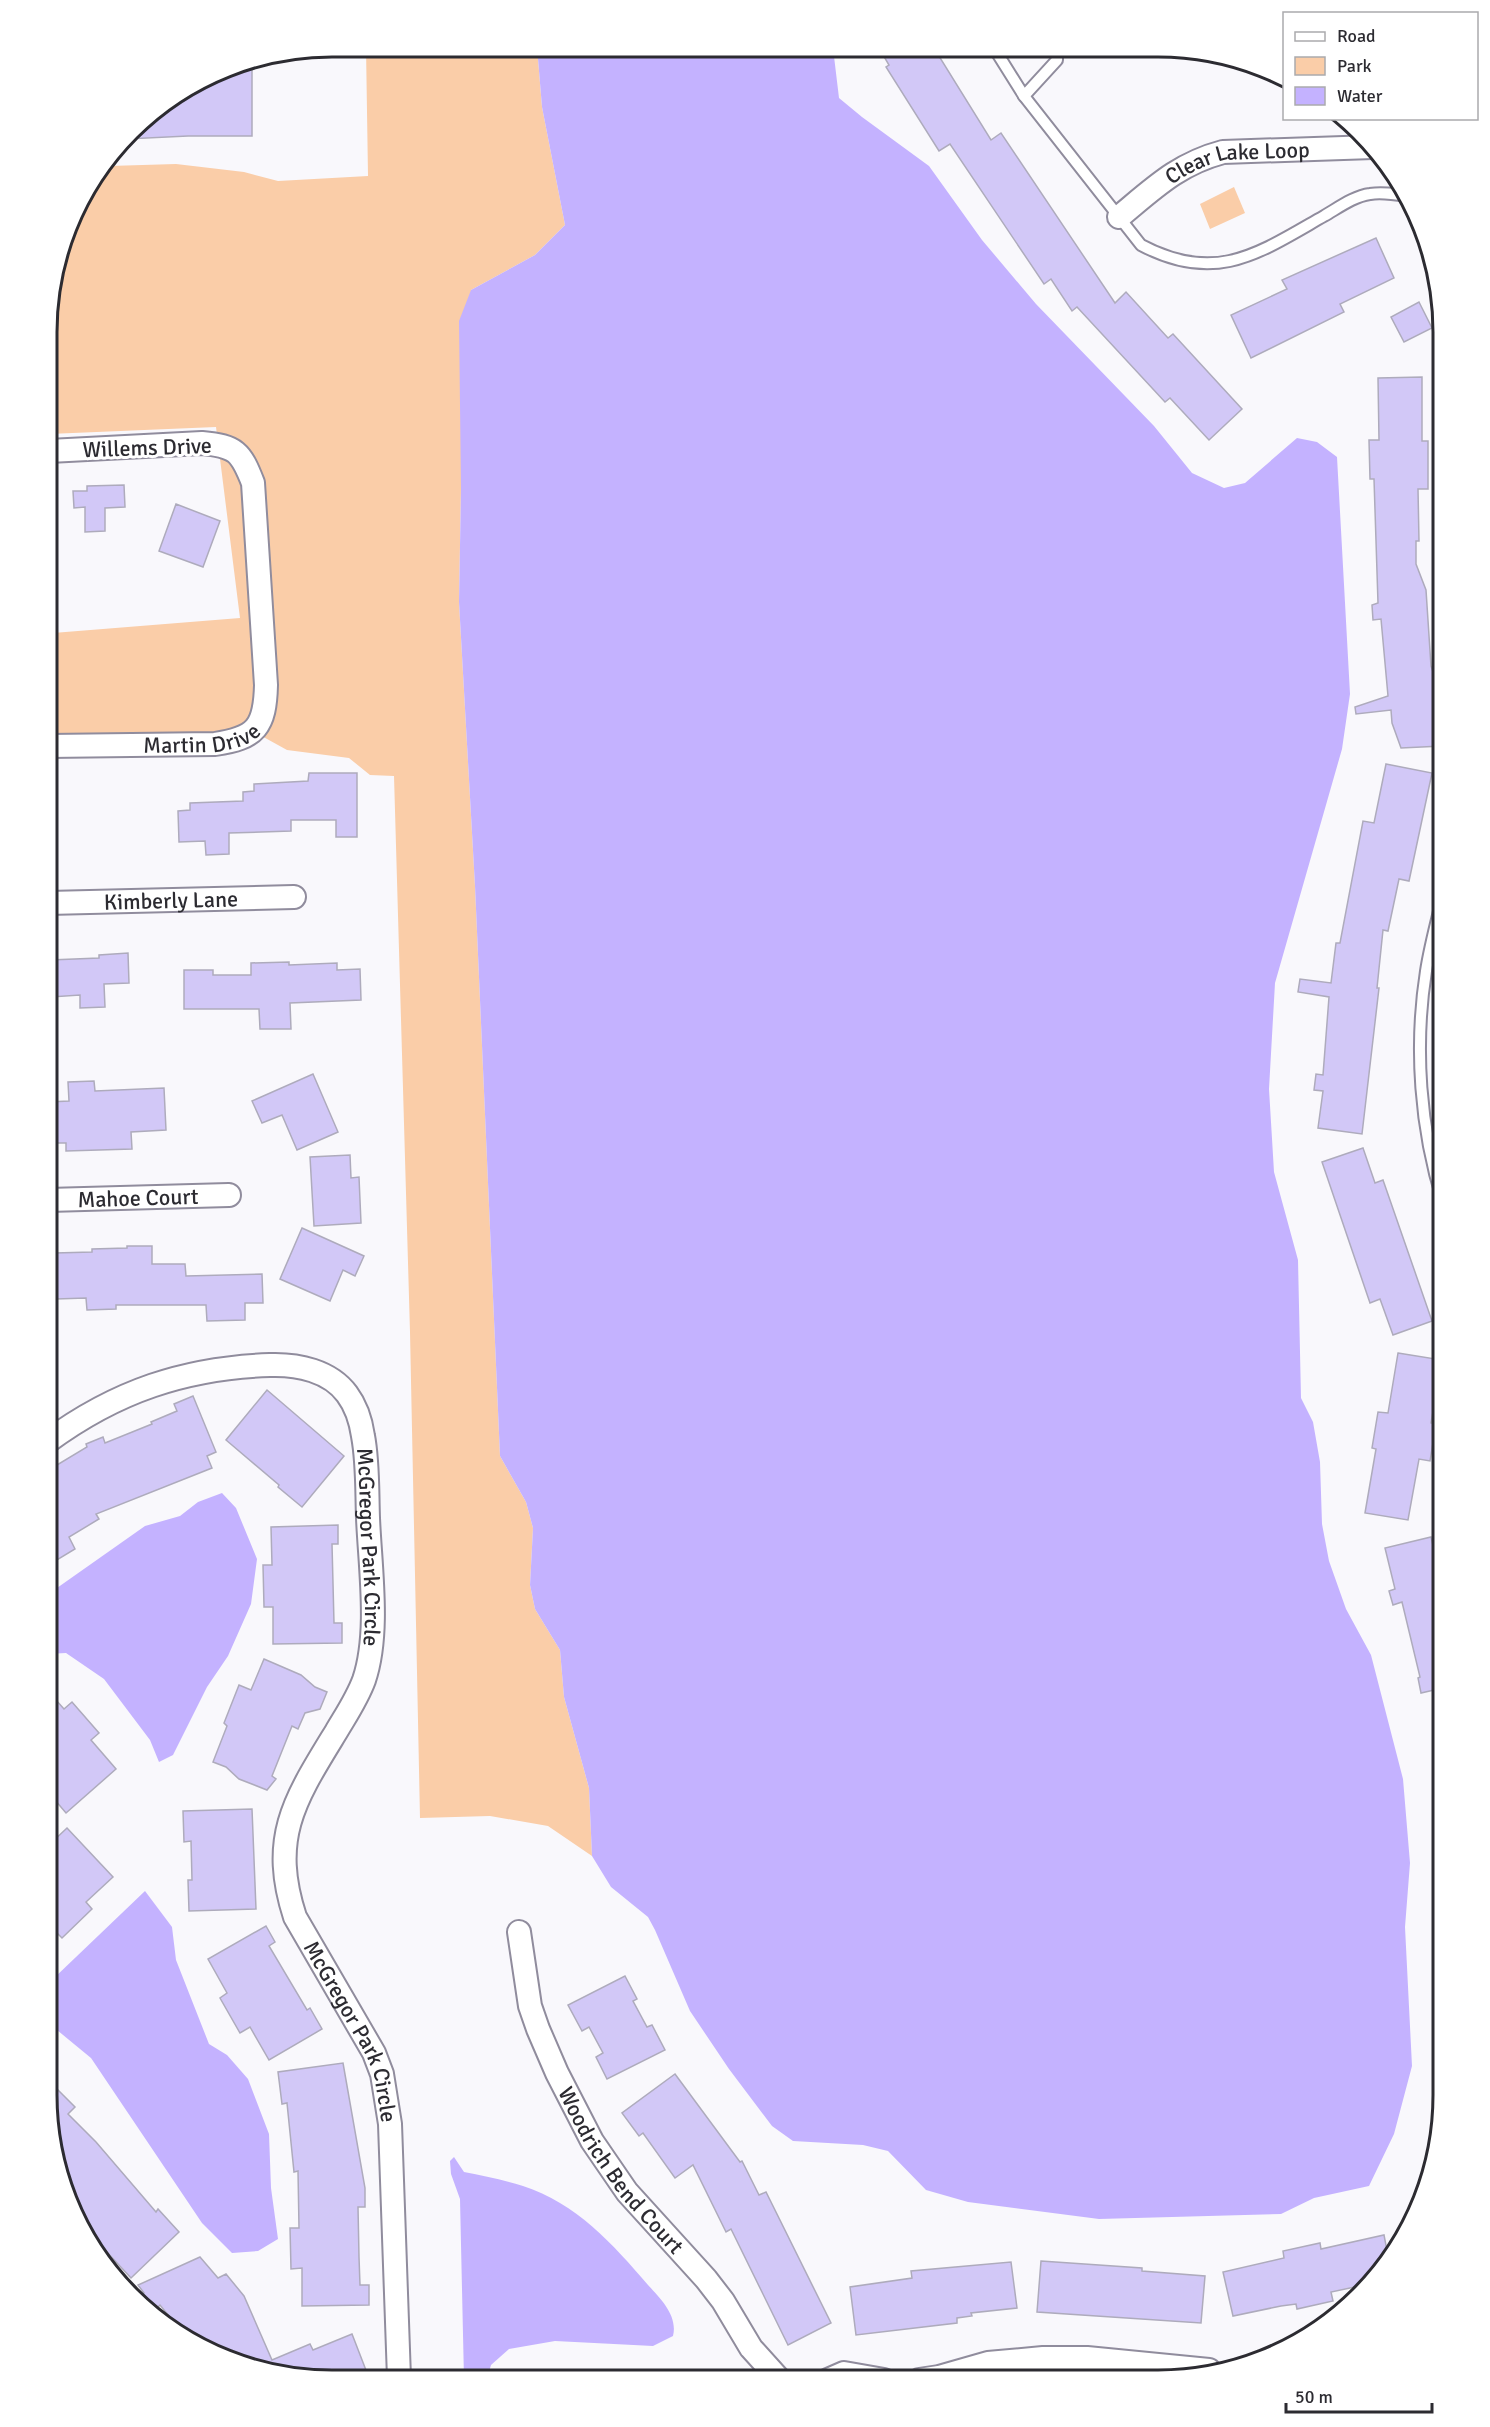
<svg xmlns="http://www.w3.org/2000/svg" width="1490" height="2427" viewBox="0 0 1490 2427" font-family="Signika,sans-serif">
	<rect width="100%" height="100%" fill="#f9f8fc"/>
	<g fill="#facda8">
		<path d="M366,47H537L542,107L565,225L535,255L471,290L461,489L459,602L475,886L500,1456L526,1502L533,1528L530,1585L535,1609L560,1650L564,1697L589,1788L592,1856L548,1826L490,1816L420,1818L410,1332L394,776L370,775L349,758L287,750L258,734L56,739L53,633L240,618L216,427L49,434V295L76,206L106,166H109L176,164L244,172L278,181L368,176Z"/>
		<path d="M1234,187L1245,213L1210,229L1200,204Z"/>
	</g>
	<g fill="#c4b2ff">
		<path d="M537,47L833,48L839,98L862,117L929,166L982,240L1036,304L1154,426L1192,473L1224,488L1245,483L1297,438L1317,442L1337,457L1350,694L1342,749L1275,983L1269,1089L1274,1172L1298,1260L1301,1398L1313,1422L1320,1462L1322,1524L1329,1561L1346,1609L1371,1655L1403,1779L1410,1863L1405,1927L1412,2066L1394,2134L1369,2186L1314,2198L1281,2214L1099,2219L968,2202L926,2190L888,2151L863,2145L793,2141L772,2126L729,2069L690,2011L655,1930L648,1917L611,1887L592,1856L589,1788L564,1697L560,1650L535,1609L530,1585L533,1528L526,1502L500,1456L475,886L459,602L461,489L459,321L471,290L535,255L565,225L542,107Z"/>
		<path d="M222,1493L236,1508L257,1559L251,1604L228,1656L207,1687L173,1755L159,1762L150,1740L104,1679L66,1653L47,1654V1595L145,1526L180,1516L198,1502Z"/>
		<path d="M145,1891L172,1927L176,1960L209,2044L227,2055L248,2079L269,2134L271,2188L278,2239L258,2251L232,2253L202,2223L91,2058L57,2030L50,2008L53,1979Z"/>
		<path d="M454,2157L464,2172C484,2176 504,2180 523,2186C576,2203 613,2244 648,2285C661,2299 678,2316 673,2336L653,2346L555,2341L509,2349L491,2365L487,2379H464L460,2199L451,2174L450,2161Z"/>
	</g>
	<g fill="#d2c8f7" stroke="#aeabbc" stroke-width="1.5">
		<path d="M879,48H934L991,140L1001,133L1115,303L1126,292L1168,338L1173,334L1242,409L1209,440L1170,398L1165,402L1077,307L1072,311L1051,279L1044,284L950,144L939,151L886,67L889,65Z"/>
		<path d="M252,62V136H188L127,139L144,118L216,72H234L233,66Z"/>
		<path d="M1376,238L1394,278L1340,304L1344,312L1251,358L1231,315L1287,289L1282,280Z"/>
		<path d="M1419,302L1432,328L1404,342L1391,317Z"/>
		<path d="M1422,377V441H1428V489H1418L1419,541H1416V564L1426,590L1431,666L1437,683L1442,746L1401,748L1392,723L1391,710L1356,714L1355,707L1388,696L1381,619L1373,620L1372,605L1378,603L1374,479H1370L1369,440H1379L1378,378Z"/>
		<path d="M124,485L125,507L105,508V531L85,532V507L74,508L73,491H87V486Z"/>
		<path d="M176,504L220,521L203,567L159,551Z"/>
		<path d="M1386,764L1432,773L1409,881L1399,879L1388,931L1383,930L1377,988H1379L1362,1134L1318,1128L1323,1091L1314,1090L1316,1074L1323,1075L1329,997L1298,992L1300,979L1331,983L1336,943H1340L1363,821L1374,823Z"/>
		<path d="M309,773H357V837H336V820H291V831L229,833V854L206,855L205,841L179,842L178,811L190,810V803L243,801V792L254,791V784L308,781Z"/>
		<path d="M128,953L129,983L104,984L105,1007L80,1008V995L51,997L50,960L99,958V955Z"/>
		<path d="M289,962V965L337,963V970L360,969L361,1000L290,1003L291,1029H260L259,1009H184V970H213V975H251V963Z"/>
		<path d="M313,1074L338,1132L297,1150L282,1115L262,1123L252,1101Z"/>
		<path d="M94,1081L95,1091L164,1088L166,1130L131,1132L132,1149L66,1151V1143H48V1102L69,1101L68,1082Z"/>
		<path d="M1363,1148L1375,1183L1383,1180L1432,1321L1393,1335L1380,1299L1370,1303L1322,1162Z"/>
		<path d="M350,1155L351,1178L359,1177L361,1223L314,1226L310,1157Z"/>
		<path d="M302,1228L364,1256L355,1276L343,1270L330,1301L280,1279Z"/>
		<path d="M127,1246H152V1264H185L186,1276L262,1274L263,1303H245V1320L207,1321L206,1305H116V1309L87,1310L86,1298L56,1299L55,1253L92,1252V1249L127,1248Z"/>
		<path d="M1398,1353L1442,1360L1431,1423L1436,1424L1430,1461L1419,1459L1408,1520L1365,1513L1376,1449L1372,1448L1378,1412L1388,1413Z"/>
		<path d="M267,1390L344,1456L302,1507L278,1487L279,1485L226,1440Z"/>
		<path d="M193,1396L216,1452L207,1456L212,1468L96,1514L99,1519L69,1537L75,1549L47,1566V1471L87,1447L86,1444L103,1437L105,1443L152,1424L151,1422L177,1411L174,1404Z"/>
		<path d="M338,1525V1544H332L334,1623H342V1643L273,1644V1607H264L263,1565H272L271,1527Z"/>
		<path d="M1431,1537L1443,1588V1688L1421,1693L1418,1678L1420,1677L1402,1602L1393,1605L1389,1591L1395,1589L1385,1548Z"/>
		<path d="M264,1659L301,1675L315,1687L327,1692L320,1709L305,1713L298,1729L292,1726L272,1776L276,1779L267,1790L239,1779L226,1767L213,1762L227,1726L224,1723L239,1685L251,1690Z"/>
		<path d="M47,1690L64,1709L72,1702L99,1733L91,1740L116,1769L66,1813L49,1793L54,1788L47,1780V1766L56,1757L47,1746Z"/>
		<path d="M252,1809L256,1909L189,1911L188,1880H192L191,1841L184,1842L183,1811Z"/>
		<path d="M67,1828L113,1877L86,1902L92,1909L62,1938L55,1931L47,1938V1858L56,1850L50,1844Z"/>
		<path d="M266,1926L275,1942L269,1946L307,2010L310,2008L322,2029L269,2060L250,2027L240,2033L220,1998L227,1993L208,1959Z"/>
		<path d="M625,1976L637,1999L633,2001L647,2027L652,2025L665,2050L607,2079L596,2057L603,2053L589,2027L582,2031L568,2005Z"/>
		<path d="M343,2063L365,2188V2207H358L359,2257L360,2285H369V2305L302,2306V2268L291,2269L290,2228H299L298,2171L294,2172L287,2103L282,2104L278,2072Z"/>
		<path d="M675,2074L740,2162L742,2161L759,2195L766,2192L831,2323L788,2345L731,2229L726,2232L693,2165L675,2178L643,2133L639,2136L622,2113Z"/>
		<path d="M47,2079L75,2107L68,2114L96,2142L156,2212L158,2209L179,2232L131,2278L77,2220L68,2204L46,2095Z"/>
		<path d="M1384,2235L1389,2261L1369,2284L1331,2292L1333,2301L1297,2309L1296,2304L1281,2306L1233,2316L1223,2272L1284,2258L1283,2251L1320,2243L1321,2249Z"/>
		<path d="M200,2257L218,2278L226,2274L244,2296L272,2360L310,2344L313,2350L352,2334L369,2378H295L223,2359L188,2339L160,2305L154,2311L141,2296L144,2293L138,2285Z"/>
		<path d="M1041,2261L1142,2268V2271L1205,2276L1201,2323L1037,2312Z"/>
		<path d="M1011,2262L1017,2308L971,2313L972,2316L957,2318V2323L856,2335L850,2287L912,2278L911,2271Z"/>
	</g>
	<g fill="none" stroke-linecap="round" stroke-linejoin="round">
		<defs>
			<g id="service">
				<path d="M994,48L1024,96L1141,245C1216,285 1259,253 1324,216C1338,208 1354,196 1370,194C1382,192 1394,194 1406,196"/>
				<path d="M1024,96L1057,60V49"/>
				<path d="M1443,1202C1420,1129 1414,1047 1426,971C1430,945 1437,920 1443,895"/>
			</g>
			<g id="minor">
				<path id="s1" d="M1119,217C1154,188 1178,164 1223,152L1373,147"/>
				<path id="s2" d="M48,746L215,744C256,738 265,727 266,685L253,483C241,452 236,446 202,443L49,451"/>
				<path id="s3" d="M48,903L294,897"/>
				<path id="s4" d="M48,1200L229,1195"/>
				<path id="s5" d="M47,1442C116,1391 185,1368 270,1365C298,1364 330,1371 347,1394C356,1406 361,1422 363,1436C368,1462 367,1491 368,1518C370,1567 380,1633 364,1680C357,1699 346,1715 336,1732C295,1799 269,1837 295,1917L374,2053L382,2074L390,2124L399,2378"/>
				<path id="s6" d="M519,1932L530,2006L538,2029L557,2073L592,2141L627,2192L706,2279L723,2301L751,2348L779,2379"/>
				<path d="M828,2380L844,2373L884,2380"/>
				<path d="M919,2380L939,2377L988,2363L1043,2358H1087L1209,2370"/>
			</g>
		</defs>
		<use href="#service" stroke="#908c9d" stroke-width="14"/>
		<use href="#minor" stroke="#908c9d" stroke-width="26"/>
		<use href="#service" stroke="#fff" stroke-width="10"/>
		<use href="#minor" stroke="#fff" stroke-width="22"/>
	</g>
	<g text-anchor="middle" stroke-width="6" stroke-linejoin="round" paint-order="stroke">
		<g font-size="22" fill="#2c2b31" stroke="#fff">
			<text dy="8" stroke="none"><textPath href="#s1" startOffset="136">Clear Lake Loop</textPath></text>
			<text transform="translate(147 447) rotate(-2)" y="8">Willems Drive</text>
			<text dy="8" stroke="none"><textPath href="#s2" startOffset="154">Martin Drive</textPath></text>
			<text dy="8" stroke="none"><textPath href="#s3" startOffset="123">Kimberly Lane</textPath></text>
			<text dy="8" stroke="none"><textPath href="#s4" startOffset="90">Mahoe Court</textPath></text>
			<text dy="8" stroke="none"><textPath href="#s5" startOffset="482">McGregor Park Circle</textPath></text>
			<text dy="8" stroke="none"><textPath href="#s5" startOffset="1002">McGregor Park Circle</textPath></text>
			<text dy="8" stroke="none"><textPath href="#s6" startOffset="264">Woodrich Bend Court</textPath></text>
		</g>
	</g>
	<path d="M0 0H1490V2427H0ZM332 57H1158A275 275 0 0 1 1433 332V2095A275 275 0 0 1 1158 2370H332A275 275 0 0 1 57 2095V332A275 275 0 0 1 332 57Z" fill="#fff" fill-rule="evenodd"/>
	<path fill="none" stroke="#2c2b31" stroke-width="3" d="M332 57H1158A275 275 0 0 1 1433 332V2095A275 275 0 0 1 1158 2370H332A275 275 0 0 1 57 2095V332A275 275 0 0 1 332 57Z"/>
	<rect x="1283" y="12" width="195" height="108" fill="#ffffff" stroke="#abaaad" stroke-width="1.5"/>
	<rect x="1295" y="32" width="30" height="9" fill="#ffffff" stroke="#abaaad" stroke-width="1.5"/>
	<text x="1337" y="42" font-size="18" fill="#2c2b31">Road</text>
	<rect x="1295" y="57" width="30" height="18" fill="#facda8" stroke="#abaaad" stroke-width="1.5"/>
	<text x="1337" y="72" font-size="18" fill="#2c2b31">Park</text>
	<rect x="1295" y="87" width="30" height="18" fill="#c4b2ff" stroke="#abaaad" stroke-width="1.5"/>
	<text x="1337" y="102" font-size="18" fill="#2c2b31">Water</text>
	<path d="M1286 2403v9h146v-9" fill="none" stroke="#2c2b31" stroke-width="3"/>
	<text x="1295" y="2403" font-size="18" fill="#2c2b31" stroke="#ffffff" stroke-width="4.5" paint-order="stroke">50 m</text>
</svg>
